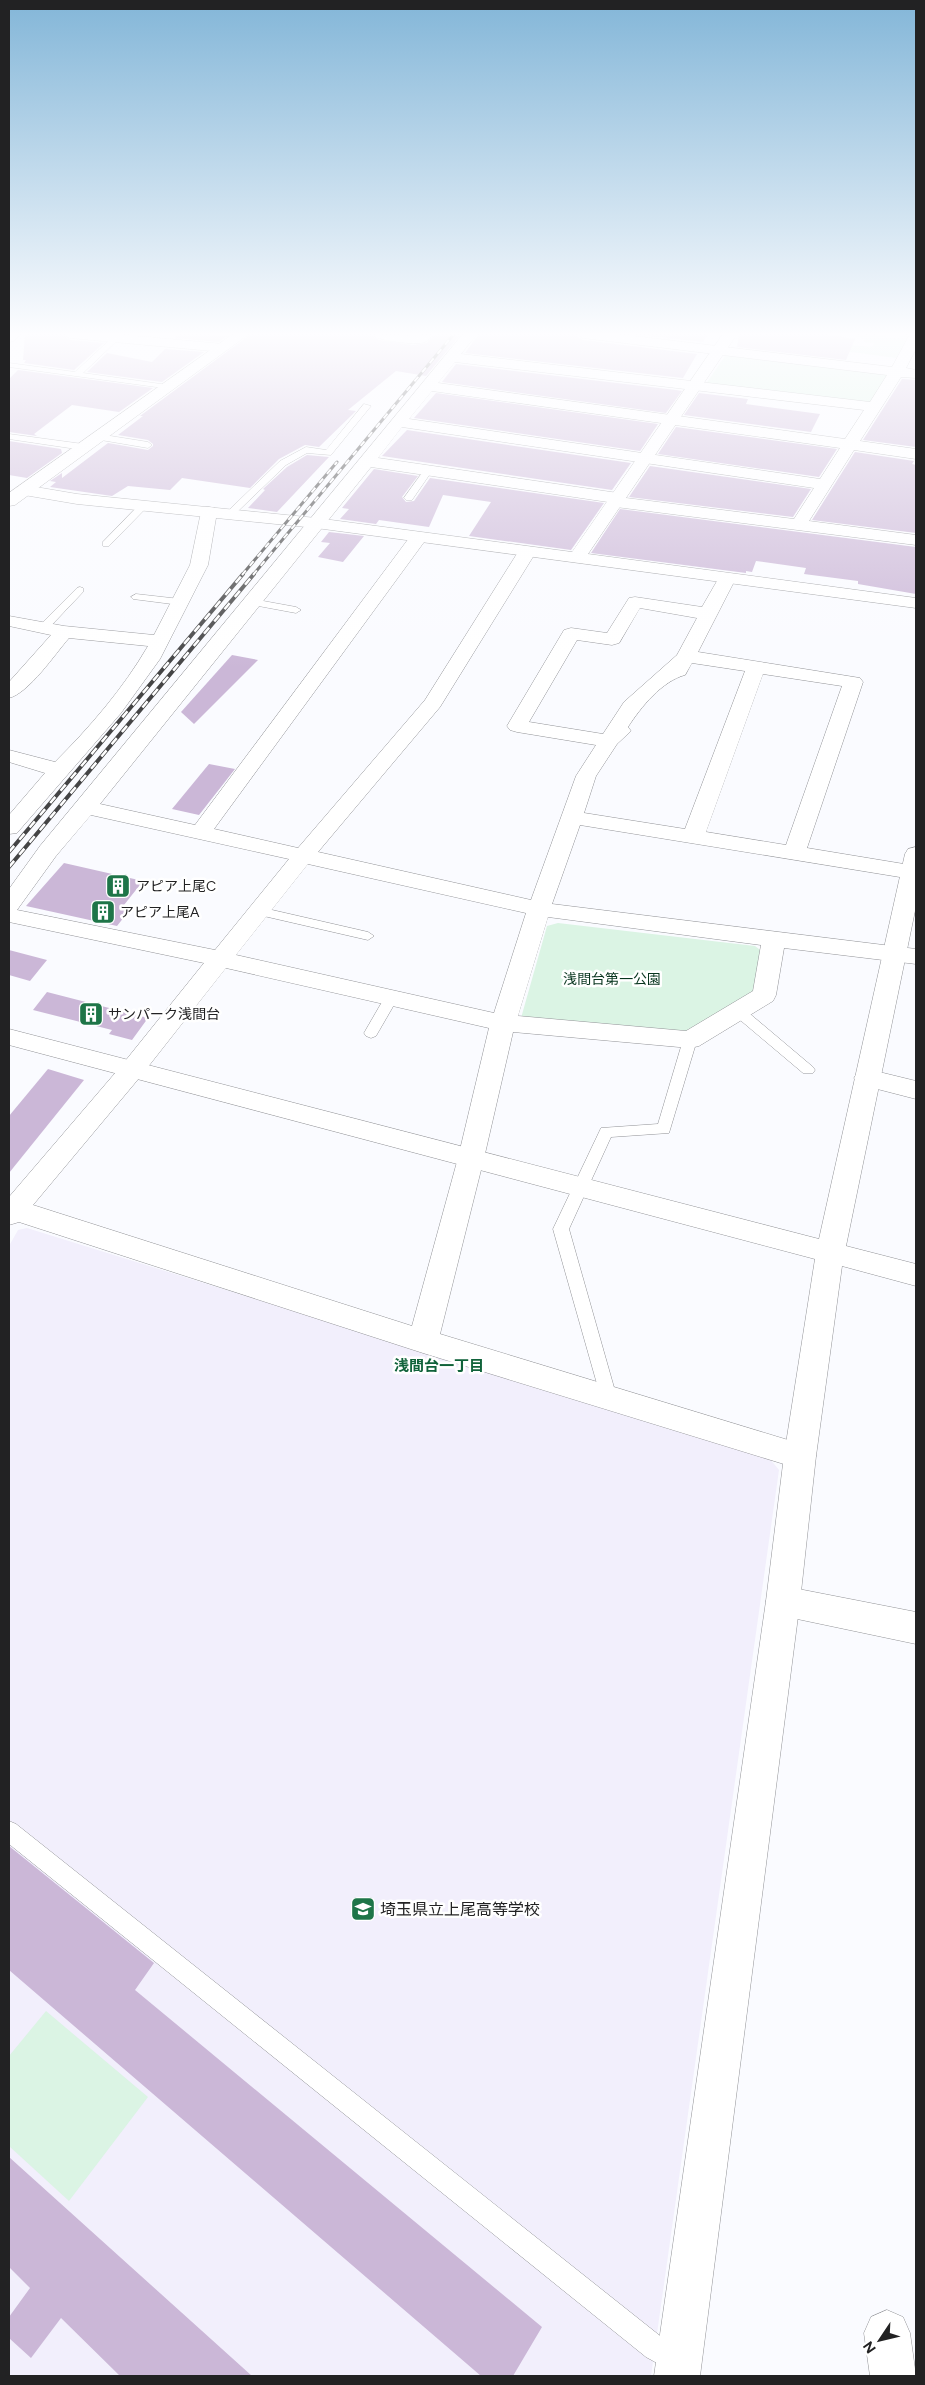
<svg xmlns="http://www.w3.org/2000/svg" width="925" height="2385" viewBox="0 0 925 2385" font-family="Figtree,'Noto Sans JP',sans-serif">
	<rect width="100%" height="100%" fill="#fafbff"/>
	<path fill="#f2effc" d="M27,1228L770,1459L779,1470L651,2376H9V1246L18,1230Z"/>
	<g fill="#dbf4e4">
		<path d="M857,334H877L897,339L903,334H911L896,358L837,350L849,345L872,347L874,343L864,342L865,339L856,337Z"/>
		<path d="M727,353L890,372L870,404L706,384Z"/>
		<path d="M558,923L755,946L767,955L759,993L686,1037L521,1018L547,926Z"/>
		<path d="M46,2011L148,2097L69,2201L9,2146V2056Z"/>
	</g>
	<g fill="#cbb7d7">
		<path d="M25,334H61L70,340L104,343L74,370L24,363L26,360H23Z"/>
		<path d="M179,334H203L227,336L219,342L175,338Z"/>
		<path d="M251,334H368L379,340L413,345L427,343L435,334H461L426,376L396,371L348,410L356,411L319,447L305,445L279,459L250,488L182,478L170,490L128,486L112,496L50,487L56,482L50,481L62,473V478L108,443L148,450L153,446V444L148,440L118,435L143,416H140Z"/>
		<path d="M479,334H574L583,340L697,354L683,378L465,353Z"/>
		<path d="M632,334H708L703,342Z"/>
		<path d="M739,334H825L855,339L846,360L737,347Z"/>
		<path d="M165,349L204,352L162,382L87,372L107,353L152,362Z"/>
		<path d="M456,364L676,390L682,391L666,413L442,382Z"/>
		<path d="M18,370L153,388L119,412L72,405L34,434L37,436L9,432V379Z"/>
		<path d="M902,379L916,380V447L863,440Z"/>
		<path d="M436,393L658,424L640,451L414,418Z"/>
		<path d="M699,393L748,399L746,404L820,414L811,432L684,415Z"/>
		<path d="M676,427L837,449L819,477L658,454Z"/>
		<path d="M407,430L631,463L612,490L382,456Z"/>
		<path d="M9,441L61,449L62,453L27,478L9,475Z"/>
		<path d="M855,452L914,461L912,464L916,465V533L812,520Z"/>
		<path d="M307,455L329,457L277,512L248,508L265,490L263,489L287,467Z"/>
		<path d="M650,466L811,489L793,517L629,497Z"/>
		<path d="M374,469L418,476L402,497L406,502L414,501L430,478L604,503L571,550L469,536L491,502L443,495L429,527L379,520L376,524L340,519L349,509L342,508Z"/>
		<path d="M620,509L916,547V594L858,584V581L804,574L806,568L756,561L752,572L746,571V573L591,553Z"/>
		<path d="M329,532L364,536L343,562L318,557L330,543L321,542Z"/>
		<path d="M232,655L258,660L194,724L181,712Z"/>
		<path d="M209,764L235,769L199,815L172,809Z"/>
		<path d="M64,863L143,881L124,905L132,907L117,926L26,906Z"/>
		<path d="M9,950L47,960L30,981L9,975Z"/>
		<path d="M47,992L148,1018L132,1040L109,1034L112,1030L33,1010Z"/>
		<path d="M48,1069L84,1080L9,1173V1116Z"/>
		<path d="M9,1846L154,1963L135,1990L542,2327L513,2376H481L9,1970Z"/>
		<path d="M9,2157L252,2376H120L61,2318L31,2358L9,2338V2317L30,2288L9,2267Z"/>
	</g>
	<g fill="none" stroke-linecap="round" stroke-linejoin="round">
		<defs>
			<g id="service">
				<path d="M116,334H124L83,373L168,385L172,387L171,389L9,367V363L75,372Z"/>
				<path d="M364,404L371,406L331,455L307,453L286,465L233,516H227V512L280,461L306,447L326,450Z"/>
				<path d="M9,434L83,444L87,447L83,450L9,439Z"/>
				<path d="M98,434L148,442L152,445L148,448L95,439L94,437Z"/>
				<path d="M425,469L432,471L412,500H406L404,498Z"/>
				<path d="M140,504L148,506L109,546H103V542Z"/>
				<path d="M80,587L83,588V592L47,630H39V626L77,588Z"/>
				<path d="M136,594L180,599L185,602L180,605L133,599L131,597Z"/>
				<path d="M252,599L296,607L301,610L296,613L248,604V600Z"/>
				<path d="M259,907L368,932L374,936L368,940L255,914L253,911L255,908Z"/>
				<path d="M391,994L398,998L376,1036L371,1038L366,1036L364,1033L386,995Z"/>
				<path d="M738,1007L743,1008L813,1067L815,1070L813,1073H803L733,1014L731,1011Z"/>
				<path d="M690,1035L697,1040L669,1133L611,1137L569,1229L617,1398L615,1403L609,1405L603,1403L601,1398L553,1229L601,1128L658,1124L683,1040Z"/>
				<path d="M9,1821L16,1824L664,2339L684,2351L688,2360L684,2369L675,2373L646,2357L9,1844Z"/>
			</g>
			<g id="minor">
				<path d="M9,334H21L14,341L9,342Z"/>
				<path d="M63,334H115L223,344L230,348L223,352L70,338Z"/>
				<path d="M370,334L416,336L433,334C431,337 428,341 425,342C416,346 375,340 370,334Z"/>
				<path d="M463,334H477L461,354L870,402L887,375L583,338L576,334H617L892,367L910,334H916V349L906,368L916,370V378L901,377L860,441L916,449V459L854,450L809,521L916,535V545L616,507L610,506L608,502L371,467L100,804L195,825L412,534H424L427,538L214,829L298,848L425,700L518,552L521,548H533L536,552L440,707L318,852L531,900L576,776L596,745L517,732L510,730L507,726L564,630L571,628L607,633L629,598L635,597L702,607L721,574H733L736,578L698,652L860,678L863,682L807,848L916,866V878L912,879L580,825L552,904L916,949V964L784,948L776,995L773,1001L699,1046L690,1048L513,1032L484,1158L440,1334L811,1447L816,1456L811,1465L800,1469L423,1353L19,1222L9,1225V1197L122,1065L204,963L9,922V889L40,846ZM455,362L864,410L845,439L438,383ZM432,391L840,448L820,479L409,419ZM402,427L814,488L794,519L626,498L624,494L618,493L378,458ZM640,608L697,618L677,655L624,702L603,734L529,722L577,640L612,645L619,643ZM692,663L745,671L685,829L584,813L596,776L617,744L631,731L628,727C641,707 662,681 685,675ZM763,674L842,686L786,845L706,832ZM91,815L289,859L215,950L17,910L56,856ZM308,864L526,913L494,1013L236,955ZM548,917L761,945L753,991L686,1031L518,1016ZM226,968L489,1028L458,1158L412,1326L33,1205L140,1077Z"/>
				<path d="M209,507L215,508L217,512L208,565L160,659L121,713L17,833L9,834V815L45,773L9,762V750L55,762C90,727 123,689 148,646L69,638C55,654 29,693 9,698V682L51,635L9,626V616L64,626L154,635L190,565L201,512L203,508Z"/>
				<path d="M867,1069L916,1081V1099L858,1084L854,1078L858,1072Z"/>
				<path d="M783,1586L916,1612V1644L783,1616L771,1612L766,1601L771,1590Z"/>
				<path d="M887,2310L903,2317L910,2333L916,2376H870L864,2333L871,2317Z"/>
			</g>
			<g id="tertiary">
				<path d="M723,334H737L588,554L916,598V608L316,528L77,504L24,495L18,493L16,490L18,487L24,485L77,494L316,518L572,552Z"/>
				<path d="M916,847V906L846,1246L916,1264V1286L842,1266L816,1456L800,1601L700,2376H654L766,1601L784,1456L815,1259L9,1045V1029L819,1239L905,854L908,849Z"/>
			</g>
			<path id="secondary" d="M233,334H249L15,505L9,506V493Z"/>
		</defs>
		<use href="#service" stroke="#929397" stroke-width="1"/>
		<use href="#minor" stroke="#929397" stroke-width="1"/>
		<use href="#tertiary" stroke="#929397" stroke-width="1"/>
		<use href="#secondary" stroke="#929397" stroke-width="1"/>
		<use href="#service" fill="#fff" fill-rule="evenodd"/>
		<use href="#minor" fill="#fff" fill-rule="evenodd"/>
		<use href="#tertiary" fill="#fff" fill-rule="evenodd"/>
		<use href="#secondary" fill="#fff" fill-rule="evenodd"/>
		<defs>
			<g id="rail-far1">
				<path d="M242,575L337,462"/>
				<path d="M253,575L454,334"/>
			</g>
			<g id="rail">
				<path d="M9,852L243,574"/>
				<path d="M9,867L254,574"/>
			</g>
		</defs>
		<use href="#rail-far1" stroke="#444445" stroke-width="3"/>
		<use href="#rail" stroke="#444445" stroke-width="4"/>
		<use href="#rail-far1" stroke="#fff" stroke-width="2" stroke-dasharray="6" stroke-linecap="butt"/>
		<use href="#rail" stroke="#fff" stroke-width="2.5" stroke-dasharray="8" stroke-linecap="butt"/>
	</g>
	<linearGradient id="sky" x2="0" y2="1"><stop stop-color="#83b6d8"/><stop offset="0.5" stop-color="#fdfdff"/><stop offset="1" stop-color="#fdfdff" stop-opacity="0"/></linearGradient>
	<rect width="925" height="668" fill="url(#sky)"/>
	<defs>
		<symbol id="building-square" viewBox="-11 -11 22 22"><rect x="-9" y="-9" width="18" height="18" rx="4" fill="#1e7548" stroke="#fff"/><path d="M-4-6H4V6H1V3H-1V6H-4ZM-2.5-4.3h1.7v1.8h-1.7ZM.8-4.3h1.7v1.8H.8ZM-2.5-1h1.7V.8h-1.7ZM.8-1h1.7V.8H.8Z" fill="#fff"/></symbol>
		<symbol id="school-square" viewBox="-11 -11 22 22"><rect x="-9" y="-9" width="18" height="18" rx="4" fill="#1e7548" stroke="#fff"/><path d="M0-5L7-2L0 1L-7-2ZM-4 1L0 2.5L4 1V4Q0 6-4 4Z" fill="#fff"/></symbol>
	</defs>
	<g fill-rule="evenodd">
		<use href="#building-square" x="104" y="872" width="28" height="28"/>
		<use href="#building-square" x="89" y="898" width="28" height="28"/>
		<use href="#building-square" x="77" y="1000" width="28" height="28"/>
		<use href="#school-square" x="349" y="1895" width="28" height="28"/>
	</g>
	<g text-anchor="middle" stroke-width="5" stroke-linejoin="round" paint-order="stroke">
		<g font-size="14" fill="#222223" stroke="#fff" text-anchor="start">
			<text x="136" y="891">アピア上尾C</text>
			<text x="120" y="917">アピア上尾A</text>
			<text x="108" y="1019">サンパーク浅間台</text>
		</g>
		<g font-size="14" fill="#07351e" stroke="#fff">
			<text x="612" y="984">浅間台第一公園</text>
		</g>
		<g font-size="15" font-weight="bold" fill="#10623a" stroke="#fff">
			<text x="439" y="1371">浅間台一丁目</text>
		</g>
		<g font-size="16" fill="#222223" stroke="#fff" text-anchor="start">
			<text x="380" y="1915">埼玉県立上尾高等学校</text>
		</g>
	</g>
	<rect width="925" height="2385" fill="none" stroke="#222223" stroke-width="20"/>
	<g transform="translate(880 2340) rotate(235)" stroke="#ffffff" stroke-width="4" paint-order="stroke">
	<path d="M0-4L9 19L0 12L-9 19Z" fill="#222223"/>
	<text y="-8" font-size="14" font-weight="bold" text-anchor="middle" fill="#222223">N</text>
	</g>
</svg>
